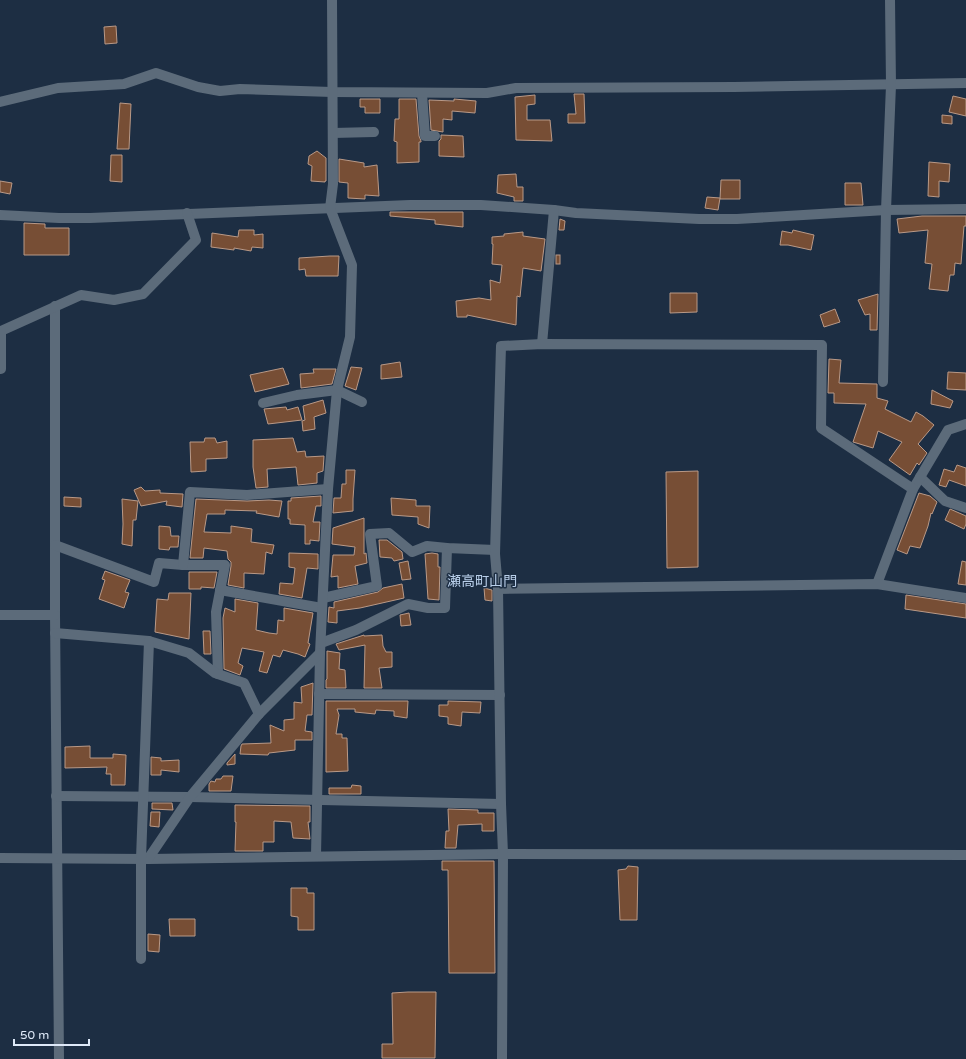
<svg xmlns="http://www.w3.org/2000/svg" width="966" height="1059" viewBox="0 0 966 1059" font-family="'Varela Round','Noto Sans JP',sans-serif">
	<rect width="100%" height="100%" fill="#1d2e43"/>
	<g fill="#774e35" stroke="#b99987">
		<path d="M116,26L117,43L105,44L104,27Z"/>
		<path d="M574,94H584L585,123H568V114H576Z"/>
		<path d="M535,95V104L527,105V120H550L552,141L516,140L515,97Z"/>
		<path d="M953,96L966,99V116L949,112Z"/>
		<path d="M360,99H380V113H365V107H360Z"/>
		<path d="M399,99H416L419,136L421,141V142H419V162L397,163V142L394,141L395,119H399Z"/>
		<path d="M454,99L476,101L475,113L452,111V120L443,119V132L431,130L429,100L454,101Z"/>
		<path d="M120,103L131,104L129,149H117Z"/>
		<path d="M942,115L952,116V124L942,123Z"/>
		<path d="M441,135L463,136L464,157L439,156V141L441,139Z"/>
		<path d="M317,151L326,158V181H325V182L311,181L312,166L308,164L309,156Z"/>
		<path d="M111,155H122V182L110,181Z"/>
		<path d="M339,159L364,163V167L377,165L379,196L365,195V199L348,198V183L339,182Z"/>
		<path d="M929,162L950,164L949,182L939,181V197L928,196Z"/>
		<path d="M516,174L517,187H523V201H514V197L497,193L498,175Z"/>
		<path d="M721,180H740V199H720Z"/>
		<path d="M0,181L12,183L10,194L0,192Z"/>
		<path d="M845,183H861L863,205H845Z"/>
		<path d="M707,197L720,198L718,210L705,208Z"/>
		<path d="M390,212H463V227L435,224V220L390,216Z"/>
		<path d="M922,216H966V226H964L961,264L955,263L954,275H950L948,291L929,289L932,264L925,263L928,230L899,233L897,219Z"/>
		<path d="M560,219L565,221L564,230H559Z"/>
		<path d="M24,223L45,224V228H69V255H24Z"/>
		<path d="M239,230H254V235L263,234V248L252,247L251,251L234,248V250L211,247L212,233L238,237Z"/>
		<path d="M793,230L814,235L811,250L788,245H780L782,231L792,233Z"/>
		<path d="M523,232V236L545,239L541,271L523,268L520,297L517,296L516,325L467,315V317H457L456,301L479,298L491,300L490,280L500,283L502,265L492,264L493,244H492V237L504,236V234Z"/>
		<rect x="556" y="255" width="4" height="9"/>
		<path d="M330,256H339L338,276H306L305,269L299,270V258Z"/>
		<path d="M670,293H697V312L670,313Z"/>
		<path d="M878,294L877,330H870V314L865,315L858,300Z"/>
		<path d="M835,309L840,322L824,327L820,315Z"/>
		<path d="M829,359L841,360L839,383L877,384V398L888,401L885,409L911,422L916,412L923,416L934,425L918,444L927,453L919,465L917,463L910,475L889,460L902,442L878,431L873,448L853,442L866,404L834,403V393H828Z"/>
		<path d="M400,362L402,377L381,379V365Z"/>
		<path d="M351,367L362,368L356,390L345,386Z"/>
		<path d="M283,368L289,384L255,392L250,375Z"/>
		<path d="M313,369H336L332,384L301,388L300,374L314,373Z"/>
		<path d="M948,372L966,373V390L947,389Z"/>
		<path d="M932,390L953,401L950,408L931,404Z"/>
		<path d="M323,400L326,413L314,417L315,429L303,431L302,421L305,420L303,406Z"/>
		<path d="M286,407L287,410L298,407L302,420L268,424L264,409Z"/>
		<path d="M205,438H215L217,443L227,441V458L206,459V471L191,472L190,442H204Z"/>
		<path d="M293,438L297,452L305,451L306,457L324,456L323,471L317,473V483L298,485L296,467L267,469L268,487L256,488L253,467V440Z"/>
		<path d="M957,465L966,468V486L949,480L946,487L939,485L944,469L954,472Z"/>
		<path d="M346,470H355L353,499V511L333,513L334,498H341L342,484H346Z"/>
		<path d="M698,471V567L667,568L666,472Z"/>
		<path d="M141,487L145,491L160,490V493L183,494L182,507L166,505L167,501L141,506L134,490Z"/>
		<path d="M919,493L930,496L937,502L932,514L931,513L928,526L920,548L910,546L907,554L897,550Z"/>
		<path d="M321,496V506H316L313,522H320L319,541L310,540V544H305V525L290,524V519H288V501H291V498Z"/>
		<path d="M64,497L81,498V507L64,506Z"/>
		<path d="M391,498L416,500V506H430L429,528L418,524V517L392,515Z"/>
		<path d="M122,499L138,501L136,520H133L132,546L122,544L123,524Z"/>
		<path d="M196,499L247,501L269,500L282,501L279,517L256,513L257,511L225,510V514H207L204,532L231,533V526L252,529L251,542L274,545L272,554L266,552L264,574L244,573V588L228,585L231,566V562L228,559L227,551L204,548L203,558H190Z"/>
		<path d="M950,509L966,516V524L964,529L945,520Z"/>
		<path d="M364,518V554L366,553L367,563L355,566L358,584L338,588V576L331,577L333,555H354L355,547L332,544L333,528Z"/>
		<path d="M159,526L170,527L171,536H179L178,547H170L169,550L159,549Z"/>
		<path d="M379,540H387L402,552L403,559L394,561L392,558L380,557Z"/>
		<path d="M289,553L318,554V569L307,568L302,598L279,594L280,583L293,584L295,568L289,567Z"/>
		<path d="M432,553L438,554V567H440L439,600L428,599L425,554Z"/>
		<path d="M408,561L411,579L402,580L399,563Z"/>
		<path d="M962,561L966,562V585L958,584Z"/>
		<path d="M105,571L130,580L125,592L129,593L124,608L99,599L105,580L102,579Z"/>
		<path d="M189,572H217L214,588L201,587V589H189Z"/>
		<path d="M402,584L404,598L360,608L337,611V623L328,622L329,607L334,608V602L378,592L383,588Z"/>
		<path d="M484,588L492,590V601L485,600Z"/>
		<path d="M169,593H191L189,639L155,632L157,599L168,600Z"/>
		<path d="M906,595L966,604V618L905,609Z"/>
		<path d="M235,599L258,603L256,630L269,633L277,634L278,620L284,621V608L313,613L308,643L310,644L305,657L298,654L283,650L280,657L273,655L267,673L259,671L264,652L242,648L238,663L243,666L240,675L224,669L223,618L225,608L235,612Z"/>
		<path d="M409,613L411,625L401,626L400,615Z"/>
		<path d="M203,631H210L211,654H204Z"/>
		<path d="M364,635V636L382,635L383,646L386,652H392V667L379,668L382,688H364L365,645L339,650L336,644Z"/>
		<path d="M327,651L340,653L339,669L345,670L346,688H326V680L327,679Z"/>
		<path d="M313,683L312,715H307L305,731L312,732V740H295V750L269,753L268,755L240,754L241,746L242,744L271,743L270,725L284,731V720L294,719V702L302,703L301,687Z"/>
		<path d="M326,701H408L407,718L394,716V711L376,710L375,714L355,712V709H337L339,715L336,734H342V738H347L348,771L326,772Z"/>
		<path d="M448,701L481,702L480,713L462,712L461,726L448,724V717L439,716V705H448Z"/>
		<path d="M90,746V758H113V754L126,755L125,785H111V774H106L107,767L65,768V747Z"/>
		<path d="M235,754V764L227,765V763Z"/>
		<path d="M151,757L161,758V761L179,760V772L161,770V775H151Z"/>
		<path d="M223,776H233L231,791H209V784L211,781L215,782L216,779H221Z"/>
		<path d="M352,785L361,786V794H329V788H351Z"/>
		<path d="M152,803H172L173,810L152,809Z"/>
		<path d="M235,805L310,806V822H308L310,839L293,838L291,822L274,821V842H263V851H235L236,822H235Z"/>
		<path d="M448,809L478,810V813H494V831H482V824L458,825L456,848H445L446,831H449Z"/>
		<path d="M151,812H160L159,827L150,826Z"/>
		<path d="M442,861H494L495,973H449L448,870H442Z"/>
		<path d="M628,866L638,867L637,920H620L618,870L626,869Z"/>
		<path d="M291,888H307V893H314V930H298V917L291,916Z"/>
		<path d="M169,919H195V936H170Z"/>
		<path d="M148,934L160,935L159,952L148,951Z"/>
		<path d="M408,992H436L435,1058H382V1044H393L392,993Z"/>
	</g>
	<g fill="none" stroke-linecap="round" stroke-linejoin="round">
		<g stroke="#5c6b7a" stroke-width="10">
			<path d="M422,93L425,136H435"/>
			<path d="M0,102L58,88L124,84L156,73L198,87L220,91L240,89L332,92L487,93L516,88L734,87L966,83"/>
			<path d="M333,133L374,132"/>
			<path d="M0,215L59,218H90L410,205H481L554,210L576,213L699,219H737L886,210L966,209"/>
			<path d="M55,306V615L59,1059"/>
			<path d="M542,344L554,210"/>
			<path d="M0,369H1V331L81,295L114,300L143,294L196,240L187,213"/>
			<path d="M883,382L886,210L891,85L890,0"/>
			<path d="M263,403L297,395L337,390L362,402"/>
			<path d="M920,477L945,501L966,508"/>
			<path d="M55,545L154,582L159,563L183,565H225L216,612L218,674"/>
			<path d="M183,565L190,492L247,495L328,489"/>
			<path d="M877,584L913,489L948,430L966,424"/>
			<path d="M498,589L877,584L966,598"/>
			<path d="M220,590L322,608"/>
			<path d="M323,598L377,586L370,534L389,533L412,552L427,546L447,548L495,550"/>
			<path d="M0,615H55"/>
			<path d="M55,633L149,641L189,653L215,673L244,683L259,714"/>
			<path d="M321,643L356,630L408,604L428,608H445L447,548"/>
			<path d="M319,694L500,695"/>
			<path d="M56,796L190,797L501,804"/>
			<path d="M316,856L320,653L328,489L337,390L350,337L352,265L330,208L333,184L332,0"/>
			<path d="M0,858L148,859L503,854L966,855"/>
			<path d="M148,859L190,797L259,714L320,653"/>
			<path d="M141,959V859L149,641"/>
			<path d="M502,1059L503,854L501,804L498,589L495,554L501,346L542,344L822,345L821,428L913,489"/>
		</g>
	</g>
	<g text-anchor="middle" stroke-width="3" stroke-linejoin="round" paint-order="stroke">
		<g font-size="14" fill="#b8cee9" stroke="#1d2e43">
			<text x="482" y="586">瀬高町山門</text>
		</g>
	</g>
	<path d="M14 1039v6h75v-6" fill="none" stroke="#dee9f8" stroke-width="2"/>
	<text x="20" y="1039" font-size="12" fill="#dee9f8" stroke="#1d2e43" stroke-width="3" paint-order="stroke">50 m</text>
</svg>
